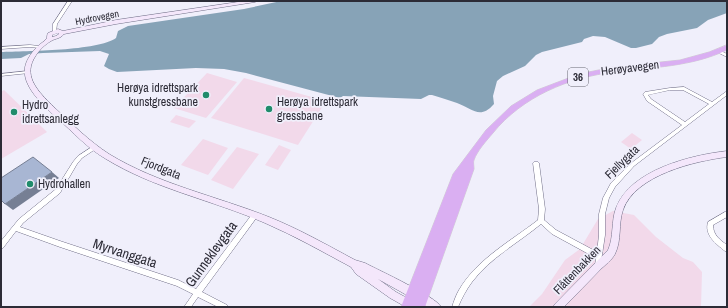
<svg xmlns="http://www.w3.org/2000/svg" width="728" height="308" viewBox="0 0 728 308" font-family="'Archivo Narrow',sans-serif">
	<rect width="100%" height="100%" fill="#f0effb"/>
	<g fill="#f2d9ea">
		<path d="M207,73L237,82L206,118L174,108Z"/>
		<path d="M244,78L326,101L298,145L211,118Z"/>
		<path d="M4,90L47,132L1,159V92Z"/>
		<path d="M176,115L196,121L189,128L170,122Z"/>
		<path d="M632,133L642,140L631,149L621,142Z"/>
		<path d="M203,139L228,148L208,175L181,165Z"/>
		<path d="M279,145L291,150L278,170L265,165Z"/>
		<path d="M237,147L259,154L233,189L211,180Z"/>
		<path d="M613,211L634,215L656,237L683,258L693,262L702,272L701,307H529L542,294L565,260L580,249L598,219Z"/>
	</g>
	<path fill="#87a3b7" d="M281,1H727V13L708,20L697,28L667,34L659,37L652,44L636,48H631L605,37L593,36L584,39L582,42L542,52L536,55L525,66L503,76L497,81L493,96L494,104C480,120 473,109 457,103C449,100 441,98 432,95H429L421,99L343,96L340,98L246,73L224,69L196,68L117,72L109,69L104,66L109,54L100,51L43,53L29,54L21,58L1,59V52C26,51 98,51 116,38L118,31L128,26L244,9Z"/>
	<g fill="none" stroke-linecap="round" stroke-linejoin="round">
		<defs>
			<g id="street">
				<path d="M68,1H72L57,24L56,32L54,33H53V24Z"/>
				<path d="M30,45L39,46L41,47L39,48L30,47L1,49V47Z"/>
				<path d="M717,50H719L727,54V57L717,52Z"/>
				<path d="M28,71L30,72L29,73L1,76V74Z"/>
				<path d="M684,87L712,102L727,91V95L634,166L615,187L609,198L605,214V235L600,268L598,269L596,268L595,266L596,258L552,234L541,224C518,243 490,258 472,282C466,290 462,298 458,307H452C454,301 456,295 459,290C477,259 511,241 538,220L539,209L533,163L534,162H538L539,163L545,209L544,220L556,230L597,252L599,235V214L603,198L611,183L630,164L682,125L647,101L643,94L645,92L670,88ZM670,90H683L709,104L685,122L651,99L648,95Z"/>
				<path d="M95,145L97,146V148L82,158L77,164L60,193L23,223L20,227L60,241L178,280L196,289L253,213H257L258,215L257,217L202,292L227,305L228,307H218L198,297L191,307H184L193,294L177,286L60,247L16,231L3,248L1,249V241L19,219L56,189L73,162L78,156Z"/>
				<path d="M725,212H727V217L713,225C713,235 720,240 727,245V252L725,251C716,244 704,235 708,222Z"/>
			</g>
			<g id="secondary">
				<path d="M245,1H257L255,2L116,24L64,34C60,39 56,38 51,41C42,46 33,57 31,66C27,83 45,98 56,109C72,124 89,141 109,154C158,184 216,196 269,217C299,229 327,245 355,260L365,263C378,270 437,297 441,307H428L378,279L396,292L418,304L420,307H406L390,298L356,274L351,267C323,252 295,236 265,223C212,200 155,189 106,159C87,148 73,132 57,118C46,108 27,91 25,75C23,64 30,54 38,46C40,44 45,41 47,38C47,37 47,35 48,33L58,29L63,31L116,20ZM58,33L59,34L56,36L52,37V35Z"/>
				<path d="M727,151V157C695,161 635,175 623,210C618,224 622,240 615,254C612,260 605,265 600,270C588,282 576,295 564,307H553L555,304L608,250C614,237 611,221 616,208C630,170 691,155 727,151Z"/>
			</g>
			<path id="highway" d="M727,45V50C691,67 653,67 615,72C569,77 522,97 493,133C487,140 477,151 474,160C473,162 474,166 474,169L425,307H413L462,175L413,307H401L453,174L486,130L511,106L537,90L579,74L613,67L680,60L709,52Z"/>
		</defs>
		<use href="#street" stroke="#716f88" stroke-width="1"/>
		<use href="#secondary" stroke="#716f88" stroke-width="1"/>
		<use href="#highway" stroke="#d1d0d3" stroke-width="1"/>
		<use href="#street" fill="#fff" fill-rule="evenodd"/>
		<use href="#secondary" fill="#f4e7fb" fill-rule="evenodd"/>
		<use href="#highway" fill="#daaff2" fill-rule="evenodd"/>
	</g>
	<path fill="#767f94" d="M52,172L59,178L13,210L5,204Z"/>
	<path fill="#a8b6d3" stroke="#767f94" d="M33,157L52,172L5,204L1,200V178Z"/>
	<g fill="#208c6b" stroke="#f0effb" stroke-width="1.5">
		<circle cx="206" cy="95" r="4"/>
		<circle cx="269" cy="109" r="4"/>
		<circle cx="14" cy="112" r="4"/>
		<circle cx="30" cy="184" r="4"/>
	</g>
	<g text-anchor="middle" stroke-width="3.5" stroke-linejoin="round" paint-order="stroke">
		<g font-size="10" fill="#2c2b36" stroke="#f0effb">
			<text transform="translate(97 17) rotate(-11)" y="4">Hydrovegen</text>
		</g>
		<rect fill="#f0effb" stroke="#676671" stroke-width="1" x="568" y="68" width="20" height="18" rx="3"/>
		<g font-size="11" font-weight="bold" fill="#2c2b36">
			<text x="578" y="81">36</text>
		</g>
		<g font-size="12" fill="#2c2b36" stroke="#f0effb">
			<text transform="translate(630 68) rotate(-7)" y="4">Herøyavegen</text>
			<text transform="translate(622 162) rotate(-44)" y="4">Fjellygata</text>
			<text transform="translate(161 168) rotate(22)" y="4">Fjordgata</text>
			<text transform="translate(577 270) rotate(-46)" y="4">Flåttenbakken</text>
		</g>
		<g font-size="12" fill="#2c2b36" stroke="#f0effb" text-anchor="start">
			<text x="198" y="92" text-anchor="end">Herøya idrettspark<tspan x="198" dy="14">kunstgressbane</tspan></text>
			<text x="277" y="106">Herøya idrettspark<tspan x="277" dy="14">gressbane</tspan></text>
			<text x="22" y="109">Hydro<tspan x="22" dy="14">idrettsanlegg</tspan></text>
			<text x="38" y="188">Hydrohallen</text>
		</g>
		<g font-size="14" fill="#2c2b36" stroke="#f0effb">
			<text transform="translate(125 253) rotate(18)" y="5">Myrvanggata</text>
			<text transform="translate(211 254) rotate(-54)" y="5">Gunneklevgata</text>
		</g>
	</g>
	<rect width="728" height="308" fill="none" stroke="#2c2b36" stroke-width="4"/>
</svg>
